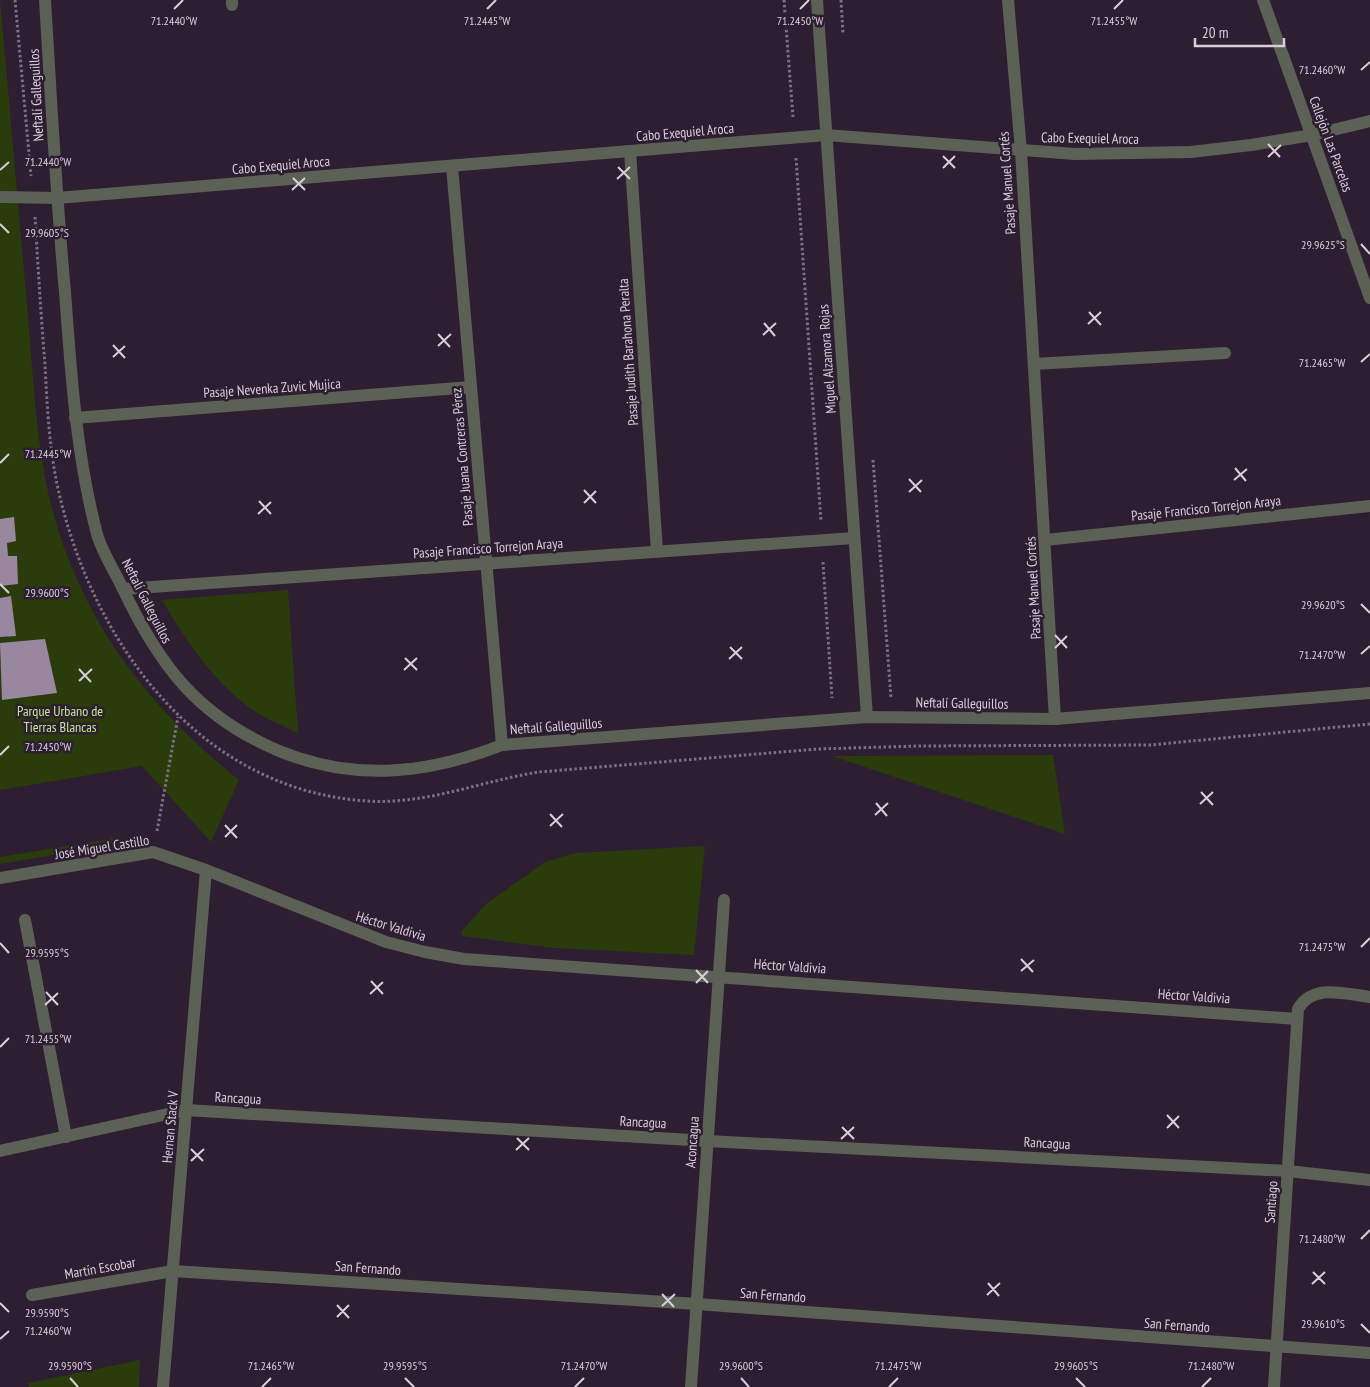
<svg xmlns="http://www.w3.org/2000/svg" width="1370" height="1387" viewBox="0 0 1370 1387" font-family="'PT Sans Narrow',sans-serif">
	<rect width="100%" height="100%" fill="#2e1e32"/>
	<g fill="#2a3c0c">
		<path d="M0,0C9,98 17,195 26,293C32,356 34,421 46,483C72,608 141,702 239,780L211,842L142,766L0,790Z"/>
		<path d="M288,590L298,733C282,725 264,718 250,708C213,681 185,639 162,600Z"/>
		<path d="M1053,755L1065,834L832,756Z"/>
		<path d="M114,838L120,842L118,844L0,864V857Z"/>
		<path d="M705,846L694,955L554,948L463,936L461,932L486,904L545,862L576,853Z"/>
		<path d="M140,1360L139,1387H29L28,1383Z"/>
	</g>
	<g fill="#99869f">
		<path d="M14,517L16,541L7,543L8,556H17L18,584L0,586V519Z"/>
		<path d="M11,596L16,636L0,637V598Z"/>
		<path d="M45,639L57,693L2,700L0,643Z"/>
	</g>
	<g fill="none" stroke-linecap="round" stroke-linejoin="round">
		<g stroke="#7d7081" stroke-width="3" stroke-dasharray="2.5 2.5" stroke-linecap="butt">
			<path d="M15,0L31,176"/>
			<path d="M784,0L793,117"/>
			<path d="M841,0L843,34"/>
			<path d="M796,158L821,521"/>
			<path d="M35,217C38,266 41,316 45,365C47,404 49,445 57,484C90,639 197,790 367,801C426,805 481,781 539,772L818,749L919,746L1150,745L1370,724"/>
			<path d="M873,460L891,698"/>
			<path d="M823,562L832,698"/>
			<path d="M157,831L178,717"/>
		</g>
		<g stroke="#5c6156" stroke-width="12">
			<path d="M45,0C51,97 56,195 65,292C71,373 76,455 97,534C102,552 114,570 122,587C159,665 197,716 279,751C355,782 427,774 502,745L867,717L1055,719L1370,693"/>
			<path d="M232,0V5"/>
			<path d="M817,0L867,717"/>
			<path d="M1008,0L1021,151L1055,719"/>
			<path d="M1263,0L1370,298"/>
			<path d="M630,151L657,551"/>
			<path d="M452,166L502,745"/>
			<path d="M0,197L57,198L826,135L1075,154L1191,152L1251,145L1312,135L1370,121"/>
			<path d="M1034,364L1225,353"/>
			<path d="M75,418L471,387"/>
			<path d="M1045,540L1370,506"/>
			<path d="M123,589L854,538"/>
			<path d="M0,878L153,852L206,870L386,942L425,952L464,959L1297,1019"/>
			<path d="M25,920L66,1137"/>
			<path d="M0,1151L186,1110L708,1141L1288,1171L1370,1180"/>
			<path d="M32,1295L173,1271L697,1304L1370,1353"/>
			<path d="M163,1387L206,870"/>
			<path d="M691,1387L724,900"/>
			<path d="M1274,1387L1298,1009C1313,983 1345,994 1370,997"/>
		</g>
	</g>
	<path fill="none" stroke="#d8cedc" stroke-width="2" d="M174,9L183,0M487,9L496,0M800,9L809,0M1114,9L1123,0M1361,70L1370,62M1268,144L1280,157M943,156L955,168M1268,157L1281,145M618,167L630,179M943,168L955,156M0,170L9,162M293,178L305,190M617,179L630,167M292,190L305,178M0,224L9,233M1361,244L1370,254M1089,312L1101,325M764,323L775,336M1088,324L1101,312M438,334L450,347M763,335L776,323M113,345L125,358M438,346L451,334M113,357L125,346M1361,362L1370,354M0,463L9,454M1235,468L1246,481M909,479L921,492M1234,480L1247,469M584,490L596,503M909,492L922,480M259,501L271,514M584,503L596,491M258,514L271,502M0,584L9,593M1361,604L1370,613M1055,635L1067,648M730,647L742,659M1055,648L1067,636M1361,654L1370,646M405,658L417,670M729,659L742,647M79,669L91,682M404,670L417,658M79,681L92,669M0,755L9,746M1201,792L1213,805M876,803L887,816M1200,804L1213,792M550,814L562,827M875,815L888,803M225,825L237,838M550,826L563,814M225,837L237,825M0,943L9,953M1361,947L1370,938M1021,959L1033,972M696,970L708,983M1021,971L1034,960M371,981L383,994M696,983L708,971M46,992L58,1005M370,994L383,982M45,1005L58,993M0,1047L9,1038M1167,1115L1179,1128M842,1127L854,1139M1167,1128L1179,1116M517,1138L529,1150M841,1139L854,1127M191,1149L203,1161M516,1150L529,1138M191,1161L204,1149M1361,1239L1370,1230M1313,1272L1325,1284M988,1283L999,1296M1312,1284L1325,1272M662,1294L674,1307M987,1295L1000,1283M0,1303L9,1312M337,1305L349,1318M662,1306L675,1294M337,1317L349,1305M1361,1324L1370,1333M0,1339L9,1331M70,1378L78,1387M405,1378L414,1387M741,1378L749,1387M1076,1378L1085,1387M262,1387L271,1378M575,1387L584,1378M889,1387L898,1378M1202,1387L1211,1378"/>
	<g text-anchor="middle" stroke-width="5" stroke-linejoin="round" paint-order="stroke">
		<g font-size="14" fill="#d8cedc" stroke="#2e1e32">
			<text transform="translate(36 95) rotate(-93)" y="5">Neftalí Galleguillos</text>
			<text transform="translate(685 132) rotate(-5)" y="5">Cabo Exequiel Aroca</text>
			<text transform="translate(1090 138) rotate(1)" y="5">Cabo Exequiel Aroca</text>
			<text transform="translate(1331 144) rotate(70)" y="5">Callejón Las Parcelas</text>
			<text transform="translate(281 165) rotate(-5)" y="5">Cabo Exequiel Aroca</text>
			<text transform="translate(1007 183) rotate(-94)" y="5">Pasaje Manuel Cortés</text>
			<text transform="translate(628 352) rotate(-94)" y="5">Pasaje Judith Barahona Peralta</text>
			<text transform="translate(827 359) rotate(-94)" y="5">Miguel Alzamora Rojas</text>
			<text transform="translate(272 388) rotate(-4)" y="5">Pasaje Nevenka Zuvic Mujica</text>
			<text transform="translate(462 457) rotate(-95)" y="5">Pasaje Juana Contreras Pérez</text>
			<text transform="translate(1206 508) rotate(-6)" y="5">Pasaje Francisco Torrejon Araya</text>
			<text transform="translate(488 548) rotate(-4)" y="5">Pasaje Francisco Torrejon Araya</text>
			<text transform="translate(1033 588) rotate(-93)" y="5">Pasaje Manuel Cortés</text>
			<text transform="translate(147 601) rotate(63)" y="5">Neftalí Galleguillos</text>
			<text transform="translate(962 703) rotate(1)" y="5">Neftalí Galleguillos</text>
			<text transform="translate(556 726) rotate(-4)" y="5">Neftalí Galleguillos</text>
			<text transform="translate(102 847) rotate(-9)" y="5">José Miguel Castillo</text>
			<text transform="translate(391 926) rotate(17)" y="5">Héctor Valdivia</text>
			<text transform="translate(790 966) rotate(4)" y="5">Héctor Valdivia</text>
			<text transform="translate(1194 996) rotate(4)" y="5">Héctor Valdivia</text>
			<text transform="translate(238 1098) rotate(3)" y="5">Rancagua</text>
			<text transform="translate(643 1122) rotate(3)" y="5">Rancagua</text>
			<text transform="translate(170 1127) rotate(-85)" y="5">Hernan Stack V</text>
			<text transform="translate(692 1142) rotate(-86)" y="5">Aconcagua</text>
			<text transform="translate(1047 1143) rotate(3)" y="5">Rancagua</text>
			<text transform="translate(1271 1202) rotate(-86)" y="5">Santiago</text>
			<text transform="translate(100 1268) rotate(-10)" y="5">Martín Escobar</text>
			<text transform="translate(368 1268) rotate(4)" y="5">San Fernando</text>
			<text transform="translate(773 1295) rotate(4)" y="5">San Fernando</text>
			<text transform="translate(1177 1325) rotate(4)" y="5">San Fernando</text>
		</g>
		<g font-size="14" fill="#c2ea8e" stroke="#2e1e32">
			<text x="60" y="716">Parque Urbano de<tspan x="60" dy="16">Tierras Blancas</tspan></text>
		</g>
	</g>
	<g font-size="12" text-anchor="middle" fill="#d8cedc" stroke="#2e1e32" stroke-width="5" stroke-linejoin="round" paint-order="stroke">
		<text x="174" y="25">71.2440°W</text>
		<text x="487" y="25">71.2445°W</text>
		<text x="800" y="25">71.2450°W</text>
		<text x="1114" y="25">71.2455°W</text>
		<text x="1322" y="74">71.2460°W</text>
		<text x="48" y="166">71.2440°W</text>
		<text x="47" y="237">29.9605°S</text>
		<text x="1323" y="249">29.9625°S</text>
		<text x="1322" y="367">71.2465°W</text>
		<text x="48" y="458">71.2445°W</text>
		<text x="47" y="597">29.9600°S</text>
		<text x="1323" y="609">29.9620°S</text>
		<text x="1322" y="659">71.2470°W</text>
		<text x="48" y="751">71.2450°W</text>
		<text x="1322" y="951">71.2475°W</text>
		<text x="47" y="957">29.9595°S</text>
		<text x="48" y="1043">71.2455°W</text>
		<text x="1322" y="1243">71.2480°W</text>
		<text x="47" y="1317">29.9590°S</text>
		<text x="1323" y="1328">29.9610°S</text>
		<text x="48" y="1335">71.2460°W</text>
		<text x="70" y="1370">29.9590°S</text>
		<text x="405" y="1370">29.9595°S</text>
		<text x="741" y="1370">29.9600°S</text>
		<text x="1076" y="1370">29.9605°S</text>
		<text x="271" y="1370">71.2465°W</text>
		<text x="584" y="1370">71.2470°W</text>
		<text x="898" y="1370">71.2475°W</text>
		<text x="1211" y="1370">71.2480°W</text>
	</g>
	<path d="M1195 38v8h89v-8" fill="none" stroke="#d8cedc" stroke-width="2.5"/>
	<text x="1202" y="38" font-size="15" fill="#d8cedc" stroke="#2e1e32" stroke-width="4" paint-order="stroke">20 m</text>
</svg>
